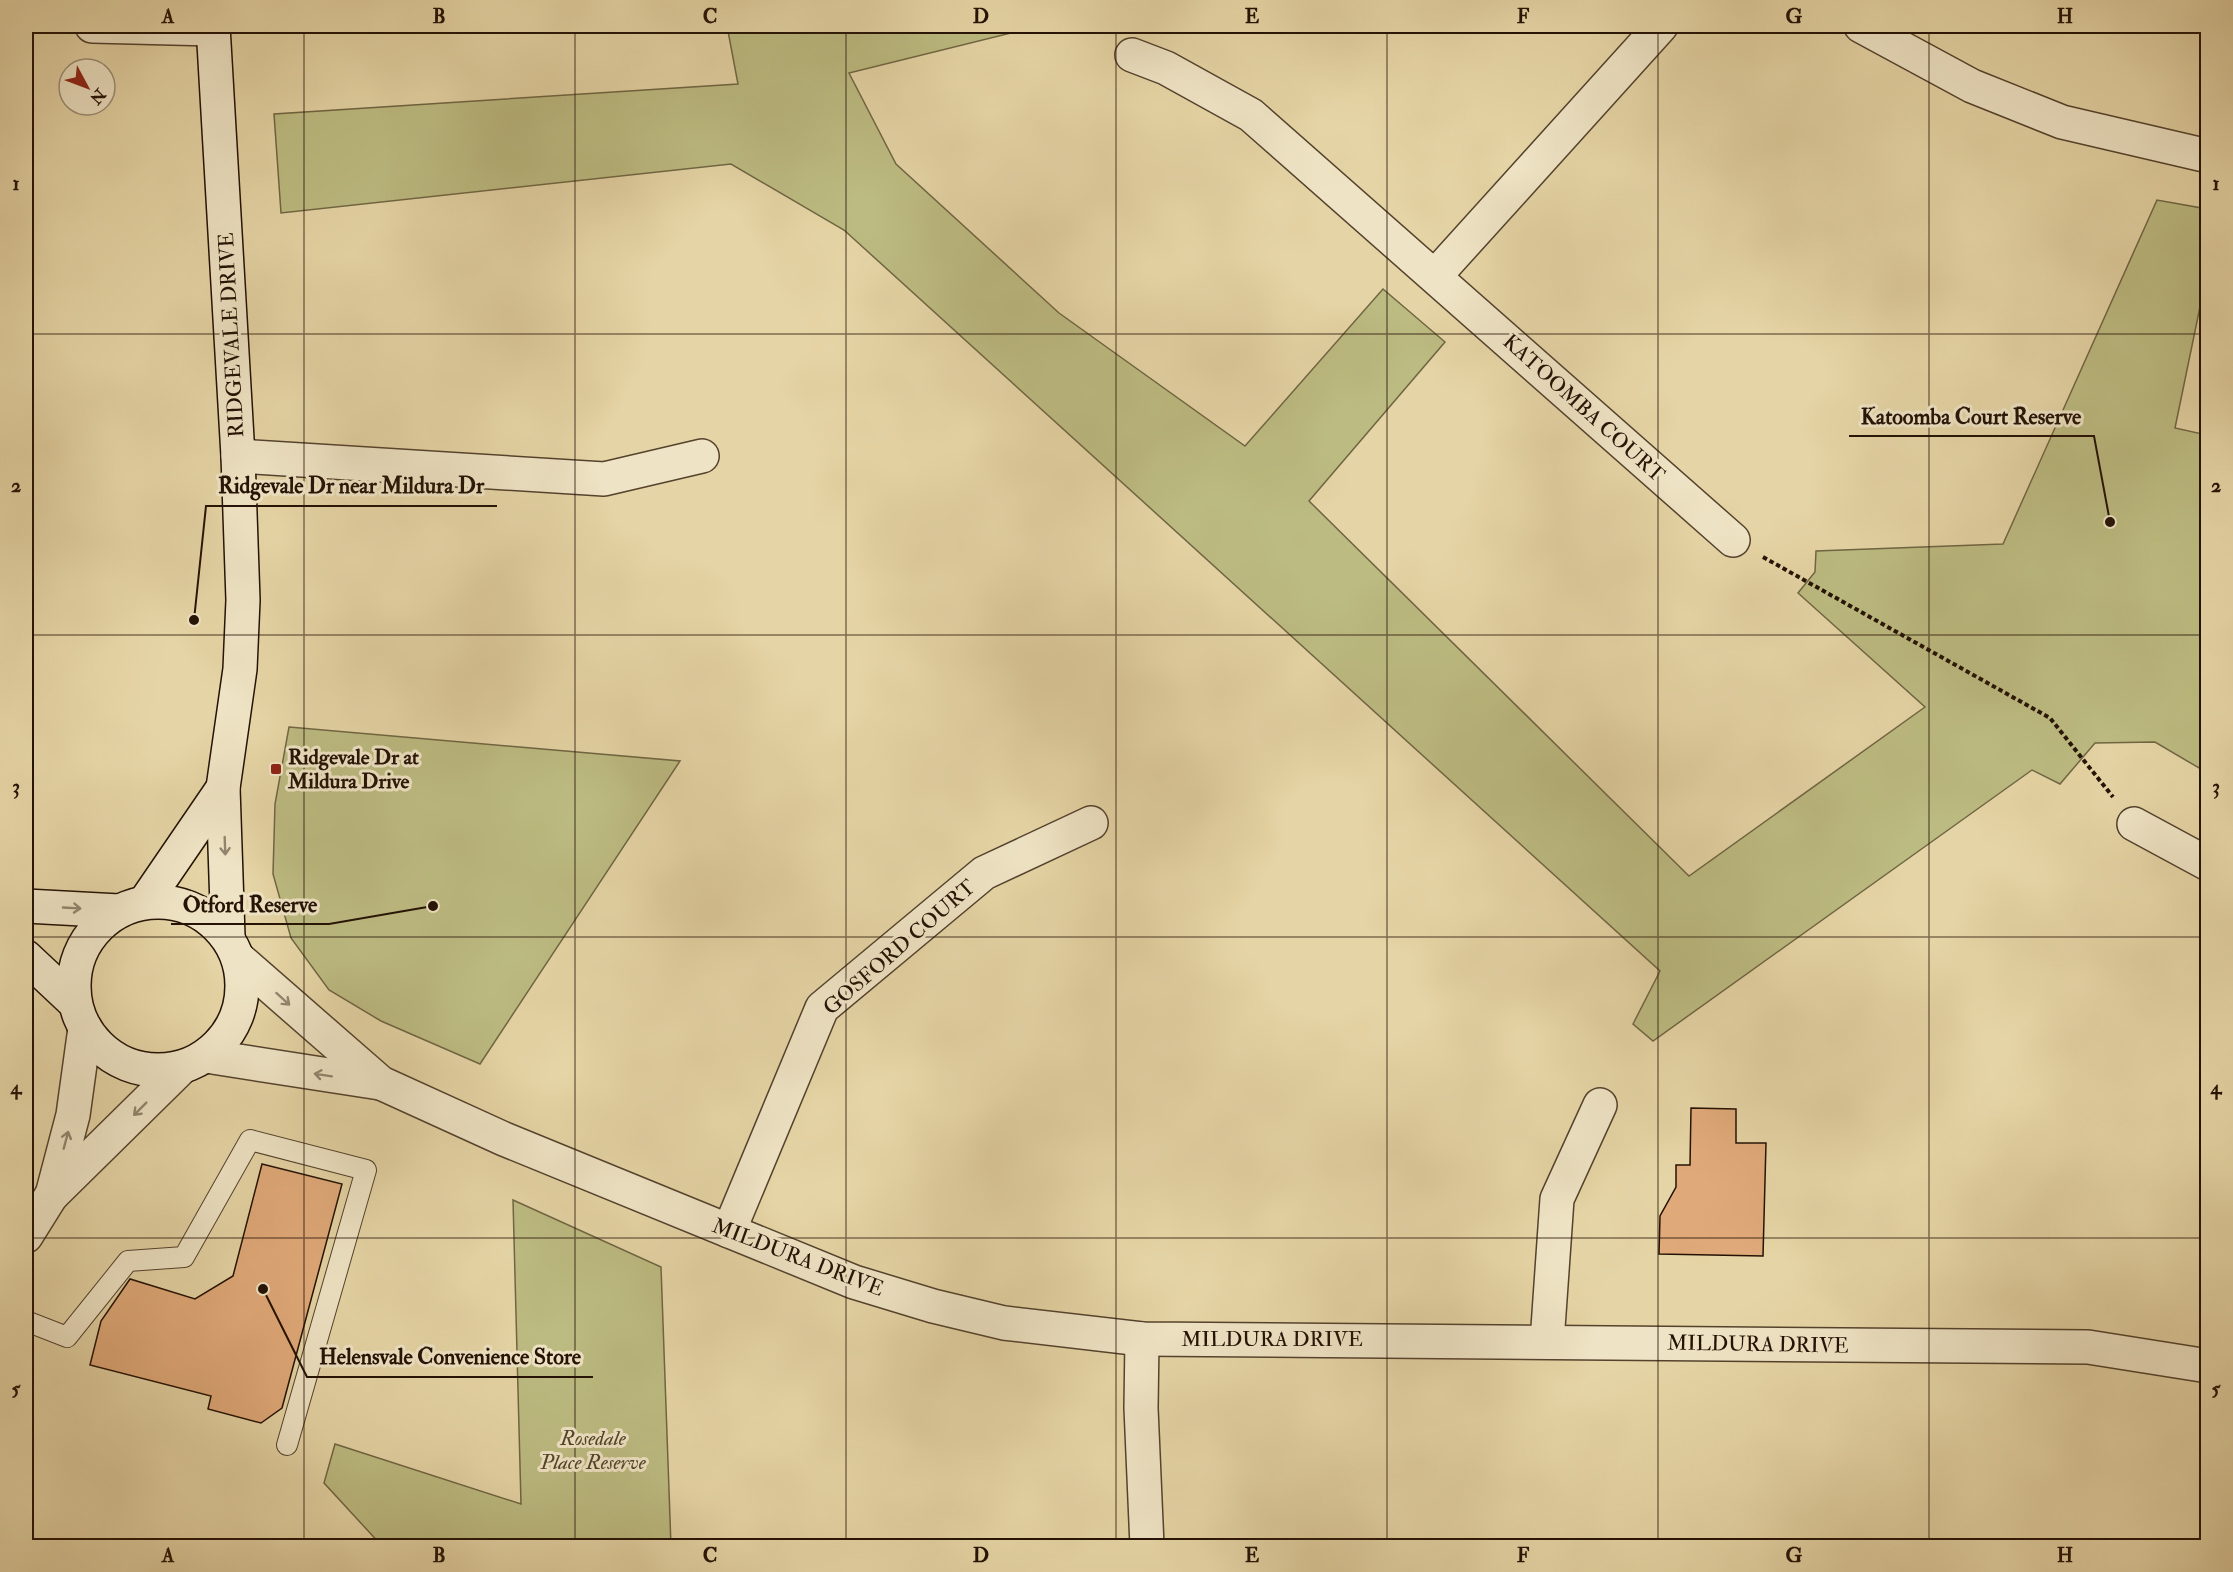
<svg xmlns="http://www.w3.org/2000/svg" width="2233" height="1572" viewBox="0 0 2233 1572" font-family="'IM FELL Double Pica',serif">
	<rect width="100%" height="100%" fill="#e5d4a5"/>
	<filter id="stains"><feTurbulence type="fractalNoise" baseFrequency=".00333" numOctaves="4"/><feColorMatrix values="0 0 0 0 .2 0 0 0 0 .09 0 0 0 0 .02 0 0 0 .5 -.17"/></filter>
	<radialGradient id="worn" r=".72"><stop offset=".6" stop-color="#630" stop-opacity="0"/><stop offset="1" stop-color="#630" stop-opacity=".3"/></radialGradient>
	<g fill="#bcbb81" stroke="#706643" stroke-width="1.5">
		<path d="M727,26H1039L849,73L896,164L1059,313L1245,446L1383,289L1445,342L1309,501L1689,876L1925,707L1798,593L1815,572L1816,551L2003,544L2157,200L2207,209V273L2175,428L2207,435L2208,743L2199,768L2155,742L2095,743L2060,784L2032,770L1653,1041L1633,1024L1660,971L844,230L731,164L281,213L274,114L738,84Z"/>
		<path d="M289,727L680,761L480,1064L381,1021L329,990L291,938L273,874L275,804Z"/>
		<path d="M513,1200L661,1267L671,1546H382L324,1483L335,1444L521,1504Z"/>
	</g>
	<g fill="#e0a979" stroke="#241205" stroke-width="1.5">
		<path d="M1691,1108L1736,1109V1143H1766L1763,1256L1659,1254L1660,1216L1676,1187V1165H1690Z"/>
		<path d="M262,1164L342,1184L282,1408L261,1423L208,1409L211,1396L90,1365L101,1321L130,1279L195,1299L233,1276Z"/>
	</g>
	<g fill="none" stroke-linecap="round" stroke-linejoin="round">
		<defs>
			<path id="lane" d="M26,1321L67,1337L128,1261L184,1257L250,1140L366,1170L287,1445"/>
			<g id="street">
				<path d="M92,26L213,29"/>
				<path d="M1861,26L1972,86L2062,122L2208,156"/>
				<path d="M1132,55L1166,68L1251,115L1733,540"/>
				<path d="M1435,276L1661,26"/>
				<path d="M238,456L604,479L702,456"/>
				<path d="M2134,824L2208,864"/>
				<path d="M240,960L381,1083L504,1139L854,1282L933,1306L1004,1323L1142,1339L2088,1347L2208,1366"/>
				<path d="M206,1056L380,1083"/>
				<path d="M52,1195L73,1115L85,1028"/>
				<path d="M729,1231L822,1008L984,873L1091,823"/>
				<path d="M26,1236L51,1196L181,1068"/>
				<path d="M1142,1339L1141,1408L1147,1546"/>
				<path d="M1547,1342L1557,1199L1600,1105"/>
			</g>
			<g id="secondary">
				<path d="M213,26L238,456L243,600L240,669L223,788L228,936"/>
				<circle cx="158" cy="986" r="84"/>
				<path d="M145,902L223,788"/>
				<path d="M26,906L119,911"/>
				<path d="M26,957L75,1003"/>
			</g>
		</defs>
		<use href="#lane" stroke="#54422d" stroke-width="22"/>
		<use href="#street" stroke="#54422d" stroke-width="36"/>
		<use href="#secondary" stroke="#241205" stroke-width="36"/>
		<path stroke="#241205" stroke-width="4" stroke-dasharray="4.5 3" stroke-linecap="butt" d="M1763,557L2050,718L2113,797"/>
		<use href="#lane" stroke="#eee3c4" stroke-width="20"/>
		<use href="#street" stroke="#eee3c4" stroke-width="33"/>
		<use href="#secondary" stroke="#eee3c4" stroke-width="33"/>
	</g>
	<defs><path id="oneway-shaft" d="M-6 0H5M1.5-3L5.5 0L1.5 3" fill="none" stroke-width="1.6" stroke-linecap="round" stroke-linejoin="round" transform="scale(1.5)"/></defs>
	<g stroke="#93856e">
		<use href="#oneway-shaft" transform="translate(225 846) rotate(88)"/>
		<use href="#oneway-shaft" transform="translate(72 908) rotate(3)"/>
		<use href="#oneway-shaft" transform="translate(283 999) rotate(42)"/>
		<use href="#oneway-shaft" transform="translate(323 1075) rotate(-171)"/>
		<use href="#oneway-shaft" transform="translate(140 1109) rotate(135)"/>
		<use href="#oneway-shaft" transform="translate(66 1140) rotate(-75)"/>
	</g>
	<path fill="none" stroke="#241205" stroke-width="1.5" stroke-opacity="0.55" d="M304,26V1546M575,26V1546M846,26V1546M1116,26V1546M1387,26V1546M1658,26V1546M1929,26V1546M26,334H2208M26,635H2208M26,937H2208M26,1238H2208"/>
	<rect fill="#8f2418" stroke="#eee3c4" stroke-width="2" x="270" y="763" width="12" height="12" rx="3"/>
	<g text-anchor="middle" stroke-width="6" stroke-linejoin="round" paint-order="stroke">
		<g font-size="21" fill="#241205" stroke="#eee3c4">
			<text transform="translate(231 335) rotate(-93)" y="7">RIDGEVALE DRIVE</text>
			<text transform="translate(1584 408) rotate(42)" y="7">KATOOMBA COURT</text>
			<text transform="translate(899 947) rotate(-41)" y="7">GOSFORD COURT</text>
			<text transform="translate(798 1257) rotate(21)" y="7">MILDURA DRIVE</text>
			<text x="1272" y="1346">MILDURA DRIVE</text>
			<text transform="translate(1758 1344) rotate(1)" y="7">MILDURA DRIVE</text>
		</g>
		<g font-size="21" font-weight="bold" fill="#241205" stroke="#eee3c4" text-anchor="start">
			<text x="288" y="764">Ridgevale Dr at<tspan x="288" dy="24">Mildura Drive</tspan></text>
		</g>
		<g font-size="21" font-style="italic" fill="#52452a" stroke="#eee3c4">
			<text x="593" y="1445">Rosedale<tspan x="593" dy="24">Place Reserve</tspan></text>
		</g>
	</g>
	<path fill="none" stroke="#241205" stroke-width="2" d="M2110 522L2094 436H1849M194 620L206 506H497M433 906L329 924H171M263 1289L307 1377H593"/>
	<g fill="#241205" stroke="#eee3c4" stroke-width="2">
		<circle cx="2110" cy="522" r="6"/>
		<circle cx="194" cy="620" r="6"/>
		<circle cx="433" cy="906" r="6"/>
		<circle cx="263" cy="1289" r="6"/>
	</g>
	<g font-size="22" text-anchor="middle" font-weight="bold" fill="#241205" stroke="#eee3c4" stroke-width="6" stroke-linejoin="round" paint-order="stroke">
		<text x="1971" y="424">Katoomba Court Reserve</text>
		<text x="351" y="493">Ridgevale Dr near Mildura Dr</text>
		<text x="250" y="912">Otford Reserve</text>
		<text x="450" y="1364">Helensvale Convenience Store</text>
	</g>
	<rect width="2233" height="1572" fill="none" stroke="#e5d4a5" stroke-width="66"/>
	<g transform="translate(87 87) rotate(131)"><circle r="28" fill="#eee3c4" stroke="#9d8f78" stroke-width="1.5"/>
	<path d="M0-4.5L10 22L0 15L-10 22Z" fill="#8f2418"/>
	<text y="-9" font-size="16" font-weight="bold" text-anchor="middle" fill="#241205">N</text>
	</g>
	<rect x="33" y="33" width="2167" height="1506" fill="none" stroke="#241205" stroke-width="2"/>
	<g font-size="20" text-anchor="middle" font-weight="bold" fill="#241205">
		<text x="168" y="23">A</text>
		<text x="439" y="23">B</text>
		<text x="710" y="23">C</text>
		<text x="981" y="23">D</text>
		<text x="1252" y="23">E</text>
		<text x="1523" y="23">F</text>
		<text x="1794" y="23">G</text>
		<text x="2065" y="23">H</text>
		<text x="16" y="190">1</text>
		<text x="2216" y="190">1</text>
		<text x="16" y="492">2</text>
		<text x="2216" y="492">2</text>
		<text x="16" y="793">3</text>
		<text x="2216" y="793">3</text>
		<text x="16" y="1094">4</text>
		<text x="2216" y="1094">4</text>
		<text x="16" y="1395">5</text>
		<text x="2216" y="1395">5</text>
		<text x="168" y="1562">A</text>
		<text x="439" y="1562">B</text>
		<text x="710" y="1562">C</text>
		<text x="981" y="1562">D</text>
		<text x="1252" y="1562">E</text>
		<text x="1523" y="1562">F</text>
		<text x="1794" y="1562">G</text>
		<text x="2065" y="1562">H</text>
	</g>
	<rect width="100%" height="100%" filter="url(#stains)"/>
	<rect width="100%" height="100%" fill="url(#worn)"/>
</svg>
